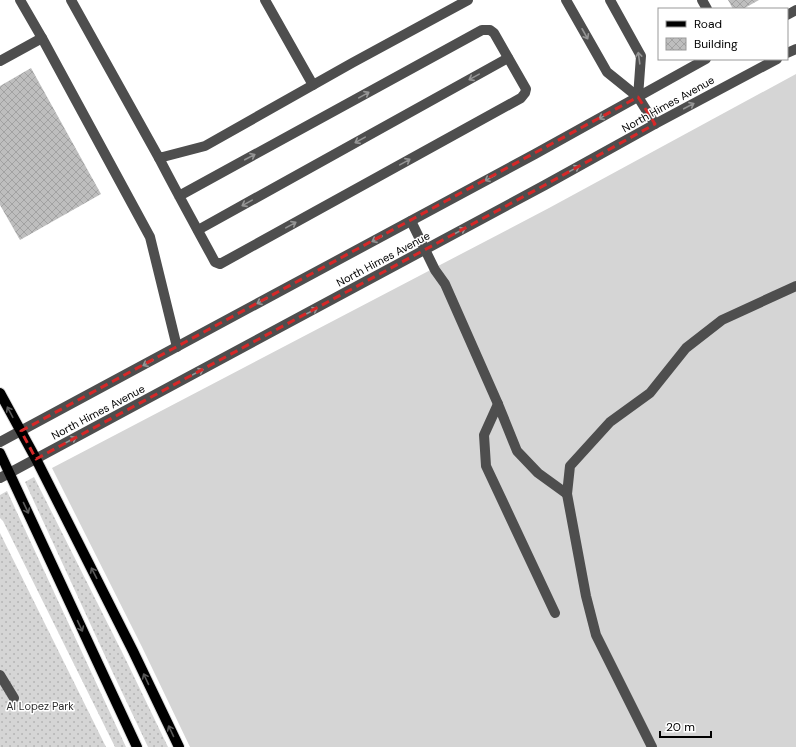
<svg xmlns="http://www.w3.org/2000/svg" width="796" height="747" viewBox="0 0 796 747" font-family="'DM Sans',sans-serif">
	<defs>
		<pattern id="grass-dots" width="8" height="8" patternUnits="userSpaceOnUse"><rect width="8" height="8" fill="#d5d5d5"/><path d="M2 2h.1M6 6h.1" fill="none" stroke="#b5b5b5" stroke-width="1.8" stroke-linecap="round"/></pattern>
		<pattern id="building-cross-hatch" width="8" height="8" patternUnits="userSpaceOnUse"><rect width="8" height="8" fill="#bebebe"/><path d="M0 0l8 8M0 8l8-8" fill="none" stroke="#a2a2a2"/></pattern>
	</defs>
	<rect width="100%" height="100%" fill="#fff"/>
	<g fill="url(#grass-dots)">
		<path d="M34,477L124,656L168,747H148L112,671L25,482Z"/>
		<path d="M7,491L126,747H115L3,521L0,518V495Z"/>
		<path d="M0,533L106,747H0Z"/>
	</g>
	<path fill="#d5d5d5" d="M796,74V747H190L142,647L52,468L549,208Z"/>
	<g fill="url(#building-cross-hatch)">
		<path d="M728,0H759L743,9H733Z"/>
		<path d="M31,68L101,194L20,240L0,205V86Z"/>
	</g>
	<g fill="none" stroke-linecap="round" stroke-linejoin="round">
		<defs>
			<g id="major">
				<path d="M0,393L36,459L133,651L179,747"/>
				<path d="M0,453L137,747"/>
			</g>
		</defs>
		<use href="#major" stroke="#dbdbdb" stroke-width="12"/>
		<g stroke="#4e4e4e" stroke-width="10">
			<path d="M20,0L42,38"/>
			<path d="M71,0L159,158L205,146L352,63L468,0"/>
			<path d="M265,0L313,85"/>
			<path d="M566,0L607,72L638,97L655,124"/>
			<path d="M610,0L641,56L638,97"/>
			<path d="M702,0L707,9"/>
			<path d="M787,15L796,10"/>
			<path d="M787,53L796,49"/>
			<path d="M0,61L42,38L150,237L177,347"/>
			<path d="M159,158C177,193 196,227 215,262L220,264L521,98L525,93L526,89L494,33L490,30H482L179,196"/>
			<path d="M411,221L435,270L445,284L498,404"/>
			<path d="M198,230L508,58"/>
			<path d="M0,442L535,154L706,59"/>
			<path d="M0,478L545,185L655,124L777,59"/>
			<path d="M555,613L486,466L484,435L498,404L517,451L538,473L567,494"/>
			<path d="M0,675L14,698"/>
			<path d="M652,747L596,635L586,596L567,494L570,466L610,422L650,393L686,348L722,320L796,286"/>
		</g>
		<use href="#major" stroke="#000" stroke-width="10"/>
	</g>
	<defs><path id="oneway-shaft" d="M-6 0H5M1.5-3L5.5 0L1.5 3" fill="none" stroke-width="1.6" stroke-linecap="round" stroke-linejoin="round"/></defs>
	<g stroke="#959595">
		<use href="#oneway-shaft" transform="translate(585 34) rotate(61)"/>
		<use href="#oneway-shaft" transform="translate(639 58) rotate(-98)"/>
		<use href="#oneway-shaft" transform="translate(474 77) rotate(151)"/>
		<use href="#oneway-shaft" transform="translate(364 95) rotate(-29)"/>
		<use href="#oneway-shaft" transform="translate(689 106) rotate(-28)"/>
		<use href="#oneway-shaft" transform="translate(604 116) rotate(151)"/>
		<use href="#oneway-shaft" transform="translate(360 140) rotate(151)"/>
		<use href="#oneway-shaft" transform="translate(250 157) rotate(-28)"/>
		<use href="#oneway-shaft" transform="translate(405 162) rotate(-29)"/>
		<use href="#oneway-shaft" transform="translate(574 169) rotate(-29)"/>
		<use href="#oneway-shaft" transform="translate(490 178) rotate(152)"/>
		<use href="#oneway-shaft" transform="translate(247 203) rotate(151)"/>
		<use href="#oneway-shaft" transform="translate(291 225) rotate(-29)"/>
		<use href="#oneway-shaft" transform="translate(460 231) rotate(-28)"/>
		<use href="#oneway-shaft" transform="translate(377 239) rotate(152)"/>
		<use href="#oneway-shaft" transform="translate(262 301) rotate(152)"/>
		<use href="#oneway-shaft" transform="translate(312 311) rotate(-28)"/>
		<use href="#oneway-shaft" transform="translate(148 363) rotate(152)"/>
		<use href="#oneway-shaft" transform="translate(198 372) rotate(-28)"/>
		<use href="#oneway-shaft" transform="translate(71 440) rotate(-28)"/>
	</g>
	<g stroke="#595959">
		<use href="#oneway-shaft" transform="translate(10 412) rotate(-118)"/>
		<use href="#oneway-shaft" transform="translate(26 508) rotate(65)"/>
		<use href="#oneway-shaft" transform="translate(94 573) rotate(-117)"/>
		<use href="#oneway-shaft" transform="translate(80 626) rotate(65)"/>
		<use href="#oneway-shaft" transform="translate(146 679) rotate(-115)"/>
		<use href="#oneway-shaft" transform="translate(171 731) rotate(-115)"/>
	</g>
	<path fill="none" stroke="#d62828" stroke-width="3" stroke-dasharray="8 5" stroke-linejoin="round" d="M638,97L655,124L545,185L36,459L21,431Z"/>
	<g text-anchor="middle" stroke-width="3" stroke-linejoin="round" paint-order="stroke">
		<g font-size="11" fill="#000" stroke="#fff">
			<text transform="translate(668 104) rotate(-29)" y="4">North Himes Avenue</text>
			<text transform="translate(383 259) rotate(-28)" y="4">North Himes Avenue</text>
			<text transform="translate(98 412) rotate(-28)" y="4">North Himes Avenue</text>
		</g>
		<g font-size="11" fill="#2c2c2c" stroke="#fff">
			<text x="40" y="710">Al Lopez Park</text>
		</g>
	</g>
	<rect x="658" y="8" width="130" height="52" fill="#ffffff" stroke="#999999"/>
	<rect x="666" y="21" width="20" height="6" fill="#000000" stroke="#999999"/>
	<text x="694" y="28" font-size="12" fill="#000000">Road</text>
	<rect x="666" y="38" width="20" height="12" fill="url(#building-cross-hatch)" stroke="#999999"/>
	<text x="694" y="48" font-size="12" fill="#000000">Building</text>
	<path d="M660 731v6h51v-6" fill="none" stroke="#000000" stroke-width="2"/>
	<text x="666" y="731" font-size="12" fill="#000000" stroke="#ffffff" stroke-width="3" paint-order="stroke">20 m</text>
</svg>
